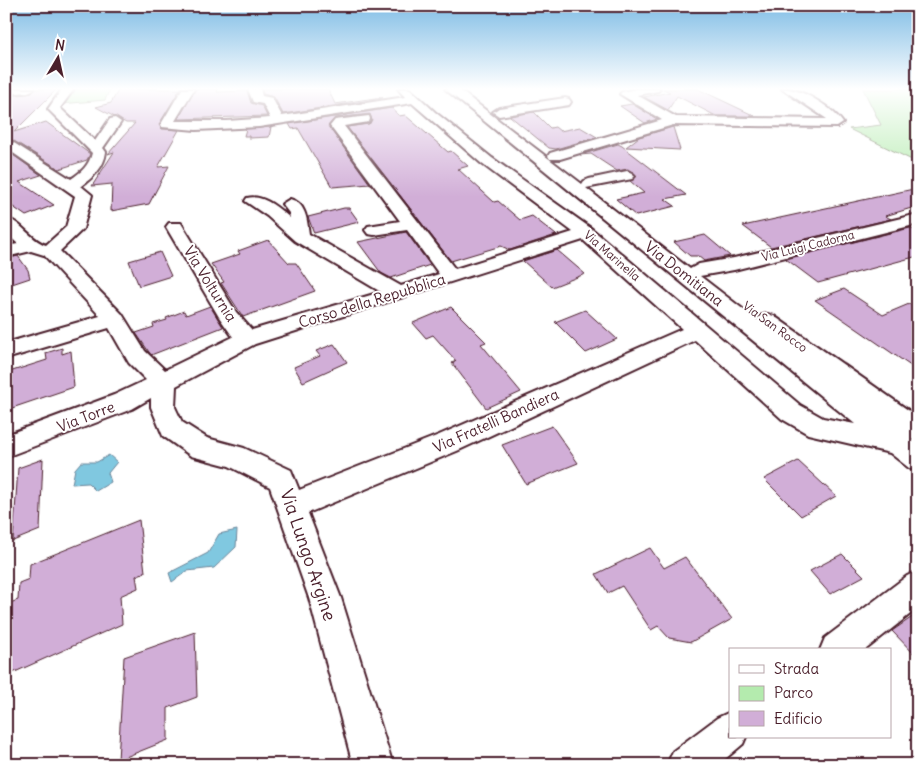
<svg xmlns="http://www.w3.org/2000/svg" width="924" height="771" viewBox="0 0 924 771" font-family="Delius,sans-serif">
	<rect width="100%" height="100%" fill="#fff"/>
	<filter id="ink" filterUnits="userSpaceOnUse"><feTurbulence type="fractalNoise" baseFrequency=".02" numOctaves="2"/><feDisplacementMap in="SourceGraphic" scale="10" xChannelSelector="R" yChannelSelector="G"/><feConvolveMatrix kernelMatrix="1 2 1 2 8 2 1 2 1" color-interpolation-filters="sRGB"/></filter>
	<g filter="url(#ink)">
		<g fill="#b4ebae" stroke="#7f856c">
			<path d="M76,89H110L105,100L61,104Z"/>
			<path d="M863,89H918V163L849,129L881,125Z"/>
		</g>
		<g fill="#80c8e0" stroke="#6a8498">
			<path d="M109,455L117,462L108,473L111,482L96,491L88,483L72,484L75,469L81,462H97Z"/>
			<path d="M237,530L236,547L214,568L187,571L172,582L169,573L208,553L219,534Z"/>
		</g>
		<g fill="#d1aed7" stroke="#4a1f2b">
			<path d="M36,89H57L14,132L46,122L90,154L87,160L59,169L6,136V96L28,94Z"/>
			<path d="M119,89H180L159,125L162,129L179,130L158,167L169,166L149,204L111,211L112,184L92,186L114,152L108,154L135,123H126L96,107L111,103Z"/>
			<path d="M196,89H218L217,92L247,91L251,103L262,106L267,116L178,119Z"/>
			<path d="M262,89H328L335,104L382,97L383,98L283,114L274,97L263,94Z"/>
			<path d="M663,89H698L755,116H716L677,96L668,110L644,97L670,92Z"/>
			<path d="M632,104L657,119L645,123L620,106Z"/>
			<path d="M392,108L399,116L405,115L448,152L451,151L468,166L458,169L494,202L498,201L520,220L532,216L556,235L510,250L501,246L451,261L347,127L369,124L372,120L370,114L335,118L328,126L370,184L332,187L298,128L292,129L289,124Z"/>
			<path d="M534,112L550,128L555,127L560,131L580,127L597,137L556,149L549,148L510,116Z"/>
			<path d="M271,127L269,137L249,138V136H244L246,129Z"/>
			<path d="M673,127L680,150L626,147L639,137Z"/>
			<path d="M618,144L622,146L686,195L665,199L675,206L636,216L616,199L644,193L630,181L636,177V175L628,169L617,171L591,154L580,155Z"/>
			<path d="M6,150L41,175L19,182L54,205L26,216L6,202Z"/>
			<path d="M918,188V206L885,216L891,219L771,247L743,226Z"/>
			<path d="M344,208H349L359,222L314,233L308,217Z"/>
			<path d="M910,228L918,232V256L818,283L786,259Z"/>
			<path d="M406,232L430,265L391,278L381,273L358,242Z"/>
			<path d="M705,235L730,256L704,261L698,256H690L674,242Z"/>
			<path d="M268,240L289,263H296L315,291L243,317L221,283L224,282L211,264L240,254L238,251Z"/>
			<path d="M557,250L585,274L552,287L523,261Z"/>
			<path d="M160,252L171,276L139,286L129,261Z"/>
			<path d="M18,256L28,270L30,278L6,286V259Z"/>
			<path d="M844,289L883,315L909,304L918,310V371L815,300Z"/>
			<path d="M210,306L223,327L151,355L136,333L154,327L153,324L167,320L166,318L184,311L186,315Z"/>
			<path d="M451,307L486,342L481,344L521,392L486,408L452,363L456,361L433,335L426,338L413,323Z"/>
			<path d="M585,310L617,339L586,353L555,322Z"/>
			<path d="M334,344L347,362L303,382L294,367L320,356L316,351Z"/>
			<path d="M62,348V354L71,351L74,387L6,410V373L47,360L46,353Z"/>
			<path d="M552,426L578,463L526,484L502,445Z"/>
			<path d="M43,459L40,530L13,541L18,468Z"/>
			<path d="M798,461L836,496L801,516L764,479Z"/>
			<path d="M139,520L145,572L136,576L138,588L120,596L122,624L6,676L10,603L18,600L19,583L29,579L30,564Z"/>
			<path d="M650,548L664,568L685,557L732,619L691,642L669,638L658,626L651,630L622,586L608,593L596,574Z"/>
			<path d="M842,554L864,576L830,594L810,571Z"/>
			<path d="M918,613V658L892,631Z"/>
			<path d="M195,632L197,697L168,708V740L118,760L124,657Z"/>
		</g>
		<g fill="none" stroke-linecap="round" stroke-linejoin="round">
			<defs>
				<g id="minor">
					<path d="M6,89H34L28,92L6,94Z"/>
					<path d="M62,89H74L60,108L95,141L110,119L115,118L121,122L103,148L106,152C104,168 93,177 81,186L92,195L83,229L60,251L122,314L145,351L165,370L233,337L219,317L166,227L169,223H181L236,312L252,330L381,292L295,241L267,216L245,201L247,198C263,194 278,208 290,218L289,213L282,204L290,199C306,203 307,220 309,234L401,286L439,274L407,230L374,235L368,234L365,230L368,226L400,221L330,126L335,120L369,116L370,119L369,122L344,126L455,269L573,232L482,164L412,103L259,127L196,130L162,127L161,124L182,89H194L175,121H227L270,118L263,104L253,102L248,89H260L262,96L272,98L282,116L405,97L398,89H410L435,112L492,158L592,229L800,405L823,418L855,424L445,89H458L582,184L584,181L589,179L627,171L632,173L635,176L632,179L586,188L690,269L699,264L734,258L918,214V224L734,270L700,276L757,320L760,316L767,314L774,316L918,417V441L911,439L918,444V471L909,468L890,453L808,434L782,419L695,340L457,451L308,513L341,598L393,765H353L309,598L270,487L229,466L191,456L163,436L151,407V398L132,409L6,457V435L114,395L146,380L129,363L109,328L6,359V343L100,316L44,255L31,251L6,257V246L18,244L6,233V218C22,222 30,240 46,245L66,227L75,196L6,148V138L71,179C81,172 89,166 92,153L48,109ZM583,240L682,329L439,435L299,490L291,470L244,448L207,438L182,422L175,407L176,386L255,344Z"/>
					<path d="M636,89H660L658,91L637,95L676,117L827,119L782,89C800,87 833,108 843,123L837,127L673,125L560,159H550L548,156L550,153L662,120L620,94L622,92Z"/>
					<path d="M565,98L569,99L571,102L569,105L499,116L493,112L499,108Z"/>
					<path d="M918,571V608L865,650H820L825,638L907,576Z"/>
					<path d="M730,712V737H746L743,744L718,765H667L673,751L717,718Z"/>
				</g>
			</defs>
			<use href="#minor" stroke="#4a1f2b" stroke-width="4"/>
			<use href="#minor" fill="#fff" fill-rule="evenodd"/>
		</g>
	</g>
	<linearGradient id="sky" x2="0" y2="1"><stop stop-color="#7ebce5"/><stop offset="0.45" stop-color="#fff"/><stop offset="1" stop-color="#fff" stop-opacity="0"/></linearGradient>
	<rect width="924" height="197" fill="url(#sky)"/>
	<g text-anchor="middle" stroke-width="4" stroke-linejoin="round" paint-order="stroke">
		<g font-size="12" fill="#4a1f2b" stroke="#fff">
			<text transform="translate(808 246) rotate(-14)" y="4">Via Luigi Cadorna</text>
			<text transform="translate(612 256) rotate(41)" y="4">Via Marinella</text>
			<text transform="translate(775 327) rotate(36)" y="4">Via San Rocco</text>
		</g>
		<g font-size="15" fill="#4a1f2b" stroke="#fff">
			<text transform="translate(684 274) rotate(38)" y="5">Via Domitiana</text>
			<text transform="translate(210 284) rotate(58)" y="5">Via Volturnia</text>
			<text transform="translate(372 301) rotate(-17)" y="5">Corso della Repubblica</text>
			<text transform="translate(86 417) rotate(-21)" y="5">Via Torre</text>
			<text transform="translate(496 421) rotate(-24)" y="5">Via Fratelli Bandiera</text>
		</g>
		<g font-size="18" fill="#4a1f2b" stroke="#fff">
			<text transform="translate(308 555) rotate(71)" y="6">Via Lungo Argine</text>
		</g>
	</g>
	<rect width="924" height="771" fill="none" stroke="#fff" stroke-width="25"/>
	<rect x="12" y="12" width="899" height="746" fill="none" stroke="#4a1f2b" stroke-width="2" filter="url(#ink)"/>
	<rect x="729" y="648" width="162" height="90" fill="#ffffff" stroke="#b7a5aa"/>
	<rect x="739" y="665" width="25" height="8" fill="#ffffff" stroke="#b7a5aa"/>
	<text x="774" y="674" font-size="15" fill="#4a1f2b">Strada</text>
	<rect x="739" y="686" width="25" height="15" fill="#b4ebae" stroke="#b7a5aa"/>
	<text x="774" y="698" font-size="15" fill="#4a1f2b">Parco</text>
	<rect x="739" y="711" width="25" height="15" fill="#d1aed7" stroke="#b7a5aa"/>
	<text x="774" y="724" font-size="15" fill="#4a1f2b">Edificio</text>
	<g transform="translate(58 58) rotate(9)" stroke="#ffffff" stroke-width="4" paint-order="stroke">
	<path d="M0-4L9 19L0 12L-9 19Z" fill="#4a1f2b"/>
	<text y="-8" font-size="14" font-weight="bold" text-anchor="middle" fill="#4a1f2b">N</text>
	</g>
</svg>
